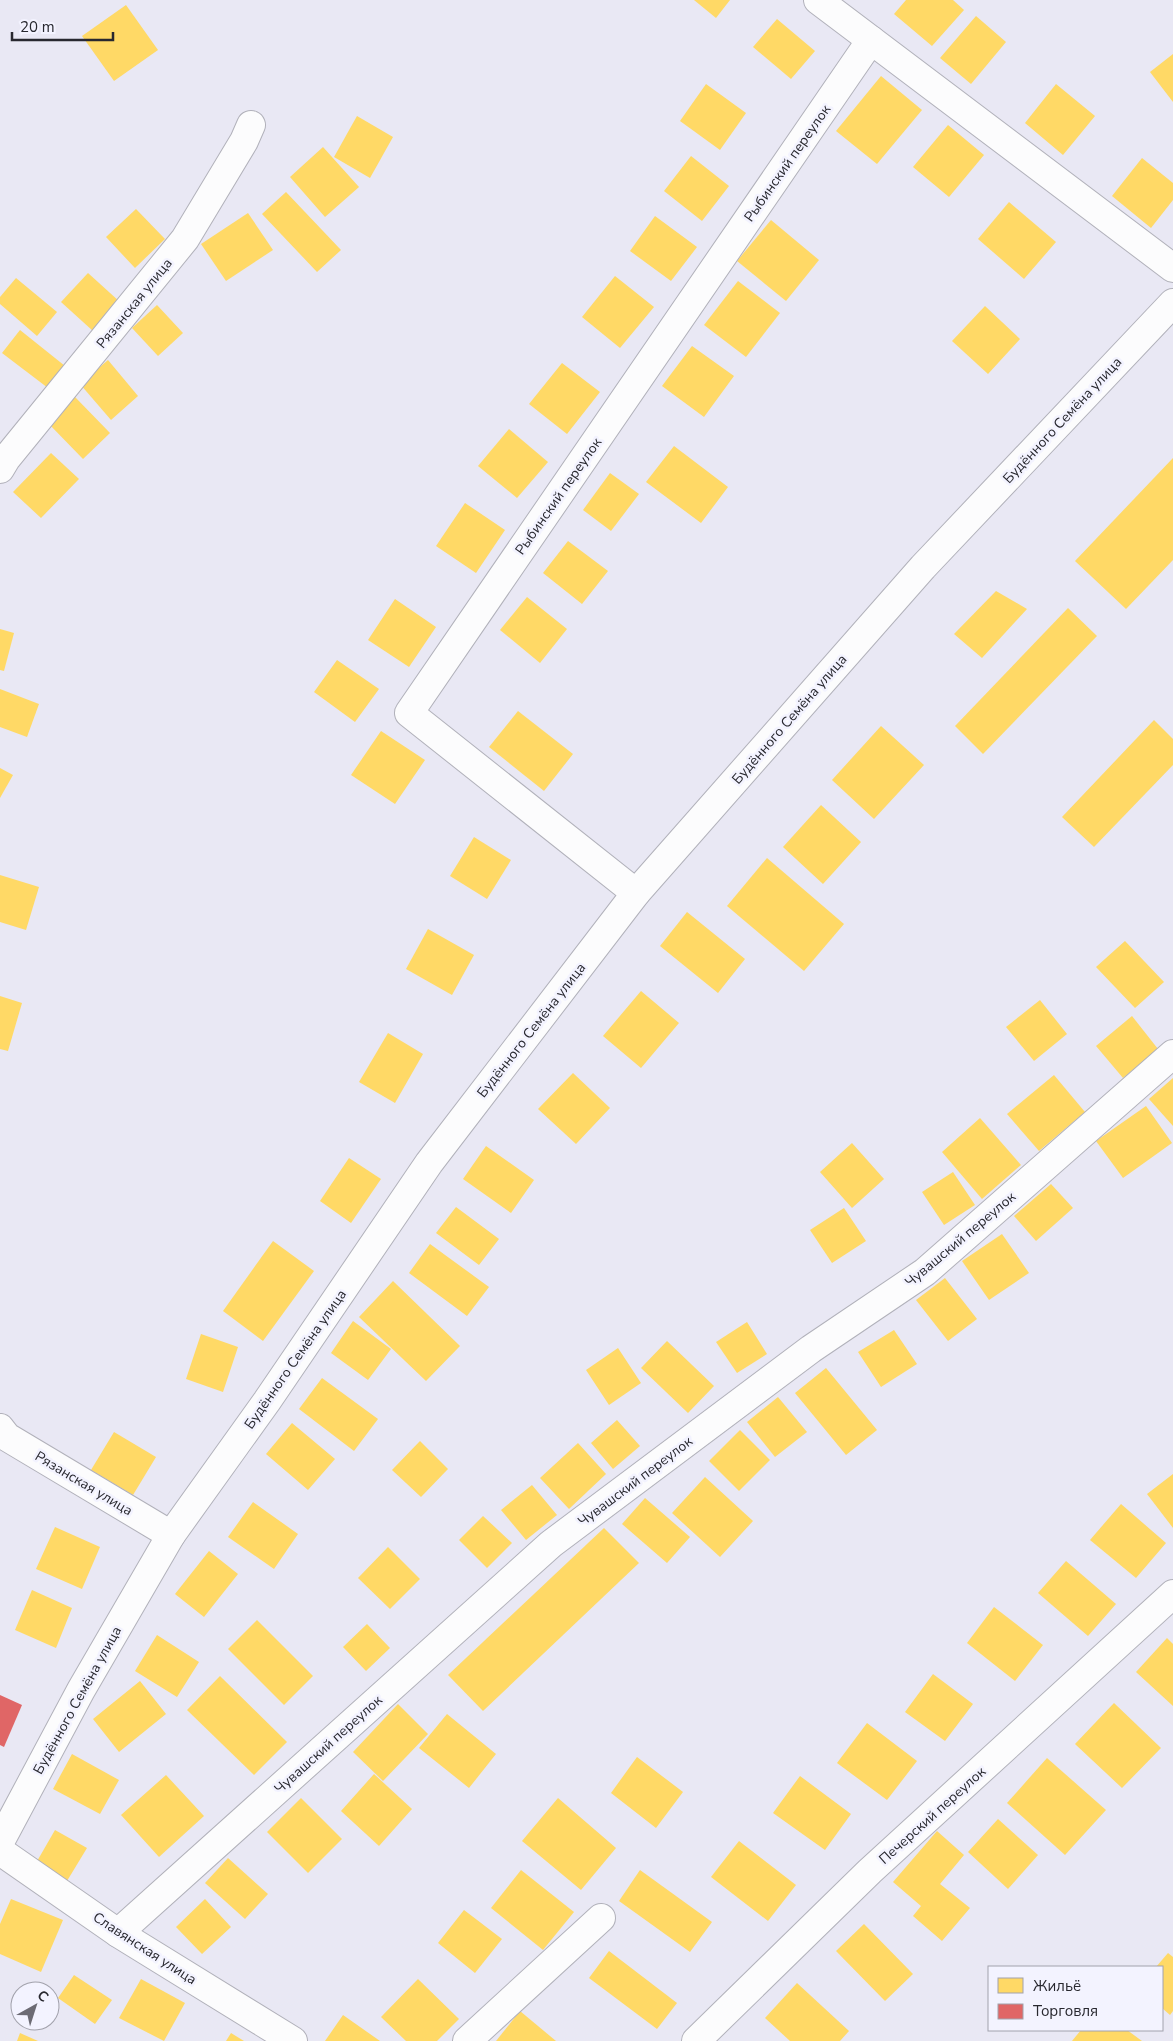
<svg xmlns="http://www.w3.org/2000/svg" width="1173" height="2041" viewBox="0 0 1173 2041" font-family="'Nunito Sans',sans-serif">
	<rect width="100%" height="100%" fill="#e9e8f4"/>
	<g fill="#ffd966">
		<path d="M694,0H730L716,18Z"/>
		<path d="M906,0H953L964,10L932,46L894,14Z"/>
		<path d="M126,5L158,50L114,81L82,36Z"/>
		<path d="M976,16L1006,42L971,84L940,58Z"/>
		<path d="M777,19L815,51L791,79L753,47Z"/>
		<path d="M1173,54V102L1150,72Z"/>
		<path d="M881,76L922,110L877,164L836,131Z"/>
		<path d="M706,84L746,113L720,150L680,121Z"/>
		<path d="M1056,84L1095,116L1063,155L1025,123Z"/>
		<path d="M357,116L393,137L370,178L334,157Z"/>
		<path d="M948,125L984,155L949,197L913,167Z"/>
		<path d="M323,147L359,187L325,217L290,177Z"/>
		<path d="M691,156L729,186L702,221L664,191Z"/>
		<path d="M1142,158L1173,183V200L1151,228L1112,196Z"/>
		<path d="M286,192L341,250L317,272L262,214Z"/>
		<path d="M1009,202L1056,242L1024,279L978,239Z"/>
		<path d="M136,209L165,239L135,268L106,237Z"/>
		<path d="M248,213L273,250L226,281L201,244Z"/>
		<path d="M655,216L697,247L671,281L630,251Z"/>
		<path d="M771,220L819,260L786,301L737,261Z"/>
		<path d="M88,273L120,302L93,331L61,302Z"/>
		<path d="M615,276L654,307L620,348L582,317Z"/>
		<path d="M16,278L57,312L37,336L0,304V297Z"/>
		<path d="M738,281L780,313L746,357L704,325Z"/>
		<path d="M157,305L183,333L158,356L132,328Z"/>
		<path d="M985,306L1020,339L988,374L952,341Z"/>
		<path d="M20,330L65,366L48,388L2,353Z"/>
		<path d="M692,346L734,376L704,417L662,386Z"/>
		<path d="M108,360L138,396L111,420L80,384Z"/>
		<path d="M562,363L600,392L567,434L529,404Z"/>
		<path d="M75,397L110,433L83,459L48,423Z"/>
		<path d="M509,429L548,462L517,498L478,466Z"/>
		<path d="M674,446L728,487L701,523L646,482Z"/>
		<path d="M51,453L79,479L41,518L13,492Z"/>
		<path d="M1173,458V560L1126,609L1075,561Z"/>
		<path d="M610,473L639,494L611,531L583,510Z"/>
		<path d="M465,503L505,530L476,573L436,546Z"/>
		<path d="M568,541L608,571L582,604L543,573Z"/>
		<path d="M996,591L1027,609L982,658L954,634Z"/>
		<path d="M527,597L567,629L540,663L500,630Z"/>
		<path d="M395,599L436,627L409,667L368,640Z"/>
		<path d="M1068,608L1097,636L983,754L955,726Z"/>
		<path d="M0,629L14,633L4,671L0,670Z"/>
		<path d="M337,660L379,689L355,722L314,692Z"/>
		<path d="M0,689L39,704L27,737L0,727Z"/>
		<path d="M518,711L573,754L544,791L489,747Z"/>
		<path d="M1154,720L1173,739V765L1094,847L1062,817Z"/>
		<path d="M881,726L924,765L874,819L832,780Z"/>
		<path d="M381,731L425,760L395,804L351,775Z"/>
		<path d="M0,768L13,775L0,798Z"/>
		<path d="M821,805L861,842L823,884L783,847Z"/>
		<path d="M474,837L511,860L487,899L450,876Z"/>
		<path d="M767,858L844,924L804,971L727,906Z"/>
		<path d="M0,875L39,887L26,930L0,922Z"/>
		<path d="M687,912L745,959L718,993L660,946Z"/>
		<path d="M428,929L474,955L452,995L406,969Z"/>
		<path d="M1125,941L1164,982L1135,1008L1096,967Z"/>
		<path d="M641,991L679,1023L641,1068L603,1036Z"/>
		<path d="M0,996L22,1003L8,1051L0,1049Z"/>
		<path d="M1040,1000L1067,1034L1034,1061L1006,1027Z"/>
		<path d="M1132,1016L1158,1049L1123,1078L1096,1046Z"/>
		<path d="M388,1033L423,1054L395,1103L359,1082Z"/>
		<path d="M573,1073L610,1108L576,1144L538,1109Z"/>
		<path d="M1054,1075L1085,1112L1039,1151L1007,1114Z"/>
		<path d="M1173,1078V1126L1149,1099Z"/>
		<path d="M1146,1106L1172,1143L1123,1178L1096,1141Z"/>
		<path d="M980,1118L1021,1165L982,1199L942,1152Z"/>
		<path d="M852,1143L884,1179L852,1208L820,1172Z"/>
		<path d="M486,1146L534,1180L511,1213L463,1179Z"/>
		<path d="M349,1158L381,1179L351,1223L320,1201Z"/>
		<path d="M953,1172L975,1205L944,1225L922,1192Z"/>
		<path d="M1051,1184L1073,1208L1036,1241L1014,1216Z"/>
		<path d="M456,1207L499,1239L479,1265L436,1233Z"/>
		<path d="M844,1208L866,1241L832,1263L810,1230Z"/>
		<path d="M1002,1234L1029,1273L989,1300L962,1261Z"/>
		<path d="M273,1241L314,1271L263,1341L223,1311Z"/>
		<path d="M430,1244L489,1287L467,1316L409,1273Z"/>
		<path d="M945,1278L977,1319L948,1341L916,1300Z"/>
		<path d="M393,1281L460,1346L426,1381L359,1317Z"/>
		<path d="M353,1321L391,1349L368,1380L331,1353Z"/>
		<path d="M747,1322L767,1354L737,1373L716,1342Z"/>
		<path d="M894,1330L917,1364L881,1387L858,1352Z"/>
		<path d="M201,1334L238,1347L223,1392L186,1379Z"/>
		<path d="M667,1341L714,1386L688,1413L641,1368Z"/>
		<path d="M618,1348L641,1383L609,1405L586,1370Z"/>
		<path d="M826,1368L877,1430L846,1455L795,1393Z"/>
		<path d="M322,1378L378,1419L354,1451L299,1409Z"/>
		<path d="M778,1397L807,1432L775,1457L747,1422Z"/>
		<path d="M617,1420L640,1446L613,1469L591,1443Z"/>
		<path d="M292,1423L335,1459L308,1490L266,1454Z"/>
		<path d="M740,1430L770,1460L739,1491L709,1461Z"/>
		<path d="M114,1432L156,1457L133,1495L91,1470Z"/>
		<path d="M420,1441L448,1469L421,1497L392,1470Z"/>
		<path d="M578,1443L606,1474L569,1509L540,1478Z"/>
		<path d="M1173,1474V1528L1147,1494Z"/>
		<path d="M705,1477L753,1521L720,1557L672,1513Z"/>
		<path d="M532,1485L557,1515L526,1540L501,1510Z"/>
		<path d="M645,1498L690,1537L667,1563L622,1524Z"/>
		<path d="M253,1502L298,1534L274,1569L228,1537Z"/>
		<path d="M1121,1504L1166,1543L1136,1578L1090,1540Z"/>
		<path d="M483,1516L512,1543L487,1568L459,1540Z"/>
		<path d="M55,1527L100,1547L82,1589L36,1569Z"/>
		<path d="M604,1528L639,1563L483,1711L448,1675Z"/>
		<path d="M388,1547L420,1579L390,1609L358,1578Z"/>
		<path d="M209,1551L238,1574L204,1617L175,1594Z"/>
		<path d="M1066,1561L1116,1604L1088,1636L1038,1593Z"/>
		<path d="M32,1590L72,1608L56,1648L15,1630Z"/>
		<path d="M994,1607L1043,1645L1015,1681L967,1643Z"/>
		<path d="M257,1620L313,1676L284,1705L228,1649Z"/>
		<path d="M367,1624L390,1648L366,1671L343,1647Z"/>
		<path d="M157,1635L199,1662L177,1697L135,1671Z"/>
		<path d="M1167,1638L1173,1644V1706L1136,1672Z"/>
		<path d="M933,1674L973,1704L945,1741L905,1712Z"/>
		<path d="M220,1676L287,1742L254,1775L187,1710Z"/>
		<path d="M140,1681L166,1714L119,1752L93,1719Z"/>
		<path d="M1114,1703L1161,1748L1122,1788L1075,1744Z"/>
		<path d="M398,1704L428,1734L383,1781L353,1752Z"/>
		<path d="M447,1714L496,1754L469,1788L419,1748Z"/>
		<path d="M867,1723L917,1761L887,1800L837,1763Z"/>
		<path d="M72,1754L119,1780L100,1814L53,1789Z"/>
		<path d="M637,1757L683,1792L656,1828L611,1793Z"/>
		<path d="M1047,1758L1106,1810L1065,1855L1007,1803Z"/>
		<path d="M374,1774L412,1809L379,1846L341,1811Z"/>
		<path d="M166,1775L204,1816L159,1857L121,1815Z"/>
		<path d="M800,1776L851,1814L825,1850L773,1813Z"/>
		<path d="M301,1798L342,1839L308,1873L267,1832Z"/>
		<path d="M558,1798L616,1848L581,1890L522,1841Z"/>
		<path d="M998,1819L1038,1855L1008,1889L968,1852Z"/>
		<path d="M55,1830L87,1848L67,1881L36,1863Z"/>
		<path d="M937,1831L964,1855L940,1884L970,1908L942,1941L913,1916L921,1906L893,1882Z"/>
		<path d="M739,1841L796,1885L768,1921L711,1877Z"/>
		<path d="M228,1858L268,1894L245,1919L205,1883Z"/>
		<path d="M521,1870L574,1912L543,1950L491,1908Z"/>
		<path d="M640,1870L712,1922L690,1952L619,1901Z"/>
		<path d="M11,1899L63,1920L41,1972L0,1954V1924Z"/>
		<path d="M205,1899L231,1927L202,1954L176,1927Z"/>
		<path d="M464,1910L502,1939L475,1973L438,1943Z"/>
		<path d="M864,1924L913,1974L885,2001L836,1951Z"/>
		<path d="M609,1951L677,2003L657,2029L589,1978Z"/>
		<path d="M1168,1953L1173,1957V2011L1170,2015L1162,2008V1967H1156Z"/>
		<path d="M74,1975L112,2000L95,2024L58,1998Z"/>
		<path d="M141,1979L185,2003L164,2041L119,2018Z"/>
		<path d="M418,1979L459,2019L437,2041H406L381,2017Z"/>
		<path d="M797,1983L849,2031L840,2041H790L765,2018Z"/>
		<path d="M520,2011L556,2041H496Z"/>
		<path d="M343,2015L380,2041H325Z"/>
		<path d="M1081,2030H1127L1142,2041H1072Z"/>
		<path d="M20,2033L38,2041H17Z"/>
		<path d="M231,2033L244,2041H226Z"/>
	</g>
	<path fill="#e06666" d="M0,1695L22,1705L4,1747L0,1745Z"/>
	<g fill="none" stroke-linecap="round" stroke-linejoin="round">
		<defs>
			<g id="minor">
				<path d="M818,0L1173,268"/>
				<path d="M0,469L6,459L185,239L244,141L251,125"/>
				<path d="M636,893L409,713L871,40"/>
				<path d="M0,1428L7,1437L171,1535"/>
				<path d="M0,1842L81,1690L171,1535L267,1401L429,1163L636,893L923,567L1173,303"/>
				<path d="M0,1851L118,1933L293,2041"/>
				<path d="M118,1933L551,1544L811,1349L925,1272L1173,1054"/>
				<path d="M467,2041L601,1918"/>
				<path d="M696,2041L870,1871L1173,1594"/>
			</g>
		</defs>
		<use href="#minor" stroke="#b1b1ba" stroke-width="30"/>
		<use href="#minor" stroke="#fcfcfd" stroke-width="28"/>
	</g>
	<g text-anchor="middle" stroke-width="5" stroke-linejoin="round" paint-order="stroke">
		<g font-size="14" fill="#28282f" stroke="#f3f3ff">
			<text transform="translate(787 163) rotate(-55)" y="5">Рыбинский переулок</text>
			<text transform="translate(134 303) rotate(-51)" y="5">Рязанская улица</text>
			<text transform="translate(1062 420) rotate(-47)" y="5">Будённого Семёна улица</text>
			<text transform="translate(558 496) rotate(-55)" y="5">Рыбинский переулок</text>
			<text transform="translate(789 719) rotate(-49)" y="5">Будённого Семёна улица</text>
			<text transform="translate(531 1030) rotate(-52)" y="5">Будённого Семёна улица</text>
			<text transform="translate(960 1239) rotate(-40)" y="5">Чувашский переулок</text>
			<text transform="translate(295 1359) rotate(-55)" y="5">Будённого Семёна улица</text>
			<text transform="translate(635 1481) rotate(-37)" y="5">Чувашский переулок</text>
			<text transform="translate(84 1483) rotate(31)" y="5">Рязанская улица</text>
			<text transform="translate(77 1700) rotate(-61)" y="5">Будённого Семёна улица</text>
			<text transform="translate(328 1744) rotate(-42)" y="5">Чувашский переулок</text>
			<text transform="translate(932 1815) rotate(-42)" y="5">Печерский переулок</text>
			<text transform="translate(145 1948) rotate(33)" y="5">Славянская улица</text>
		</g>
	</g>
	<rect x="988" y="1966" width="175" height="65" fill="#f3f3ff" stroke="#a2a2ac"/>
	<rect x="998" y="1978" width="25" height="15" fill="#ffd966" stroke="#a2a2ac"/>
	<text x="1033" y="1991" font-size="15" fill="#28282f">Жильё</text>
	<rect x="998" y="2004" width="25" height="15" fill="#e06666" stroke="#a2a2ac"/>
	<text x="1033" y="2016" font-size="15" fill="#28282f">Торговля</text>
	<g transform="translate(35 2006) rotate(39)"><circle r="24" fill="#f3f3ff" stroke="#a2a2ac"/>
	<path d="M0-4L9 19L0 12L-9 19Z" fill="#6c6b74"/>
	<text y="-8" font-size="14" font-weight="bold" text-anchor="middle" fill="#28282f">С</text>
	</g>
	<path d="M12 32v8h101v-8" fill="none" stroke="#28282f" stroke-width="2.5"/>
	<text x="20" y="32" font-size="15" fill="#28282f" stroke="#f3f3ff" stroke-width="4" paint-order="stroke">20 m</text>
</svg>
